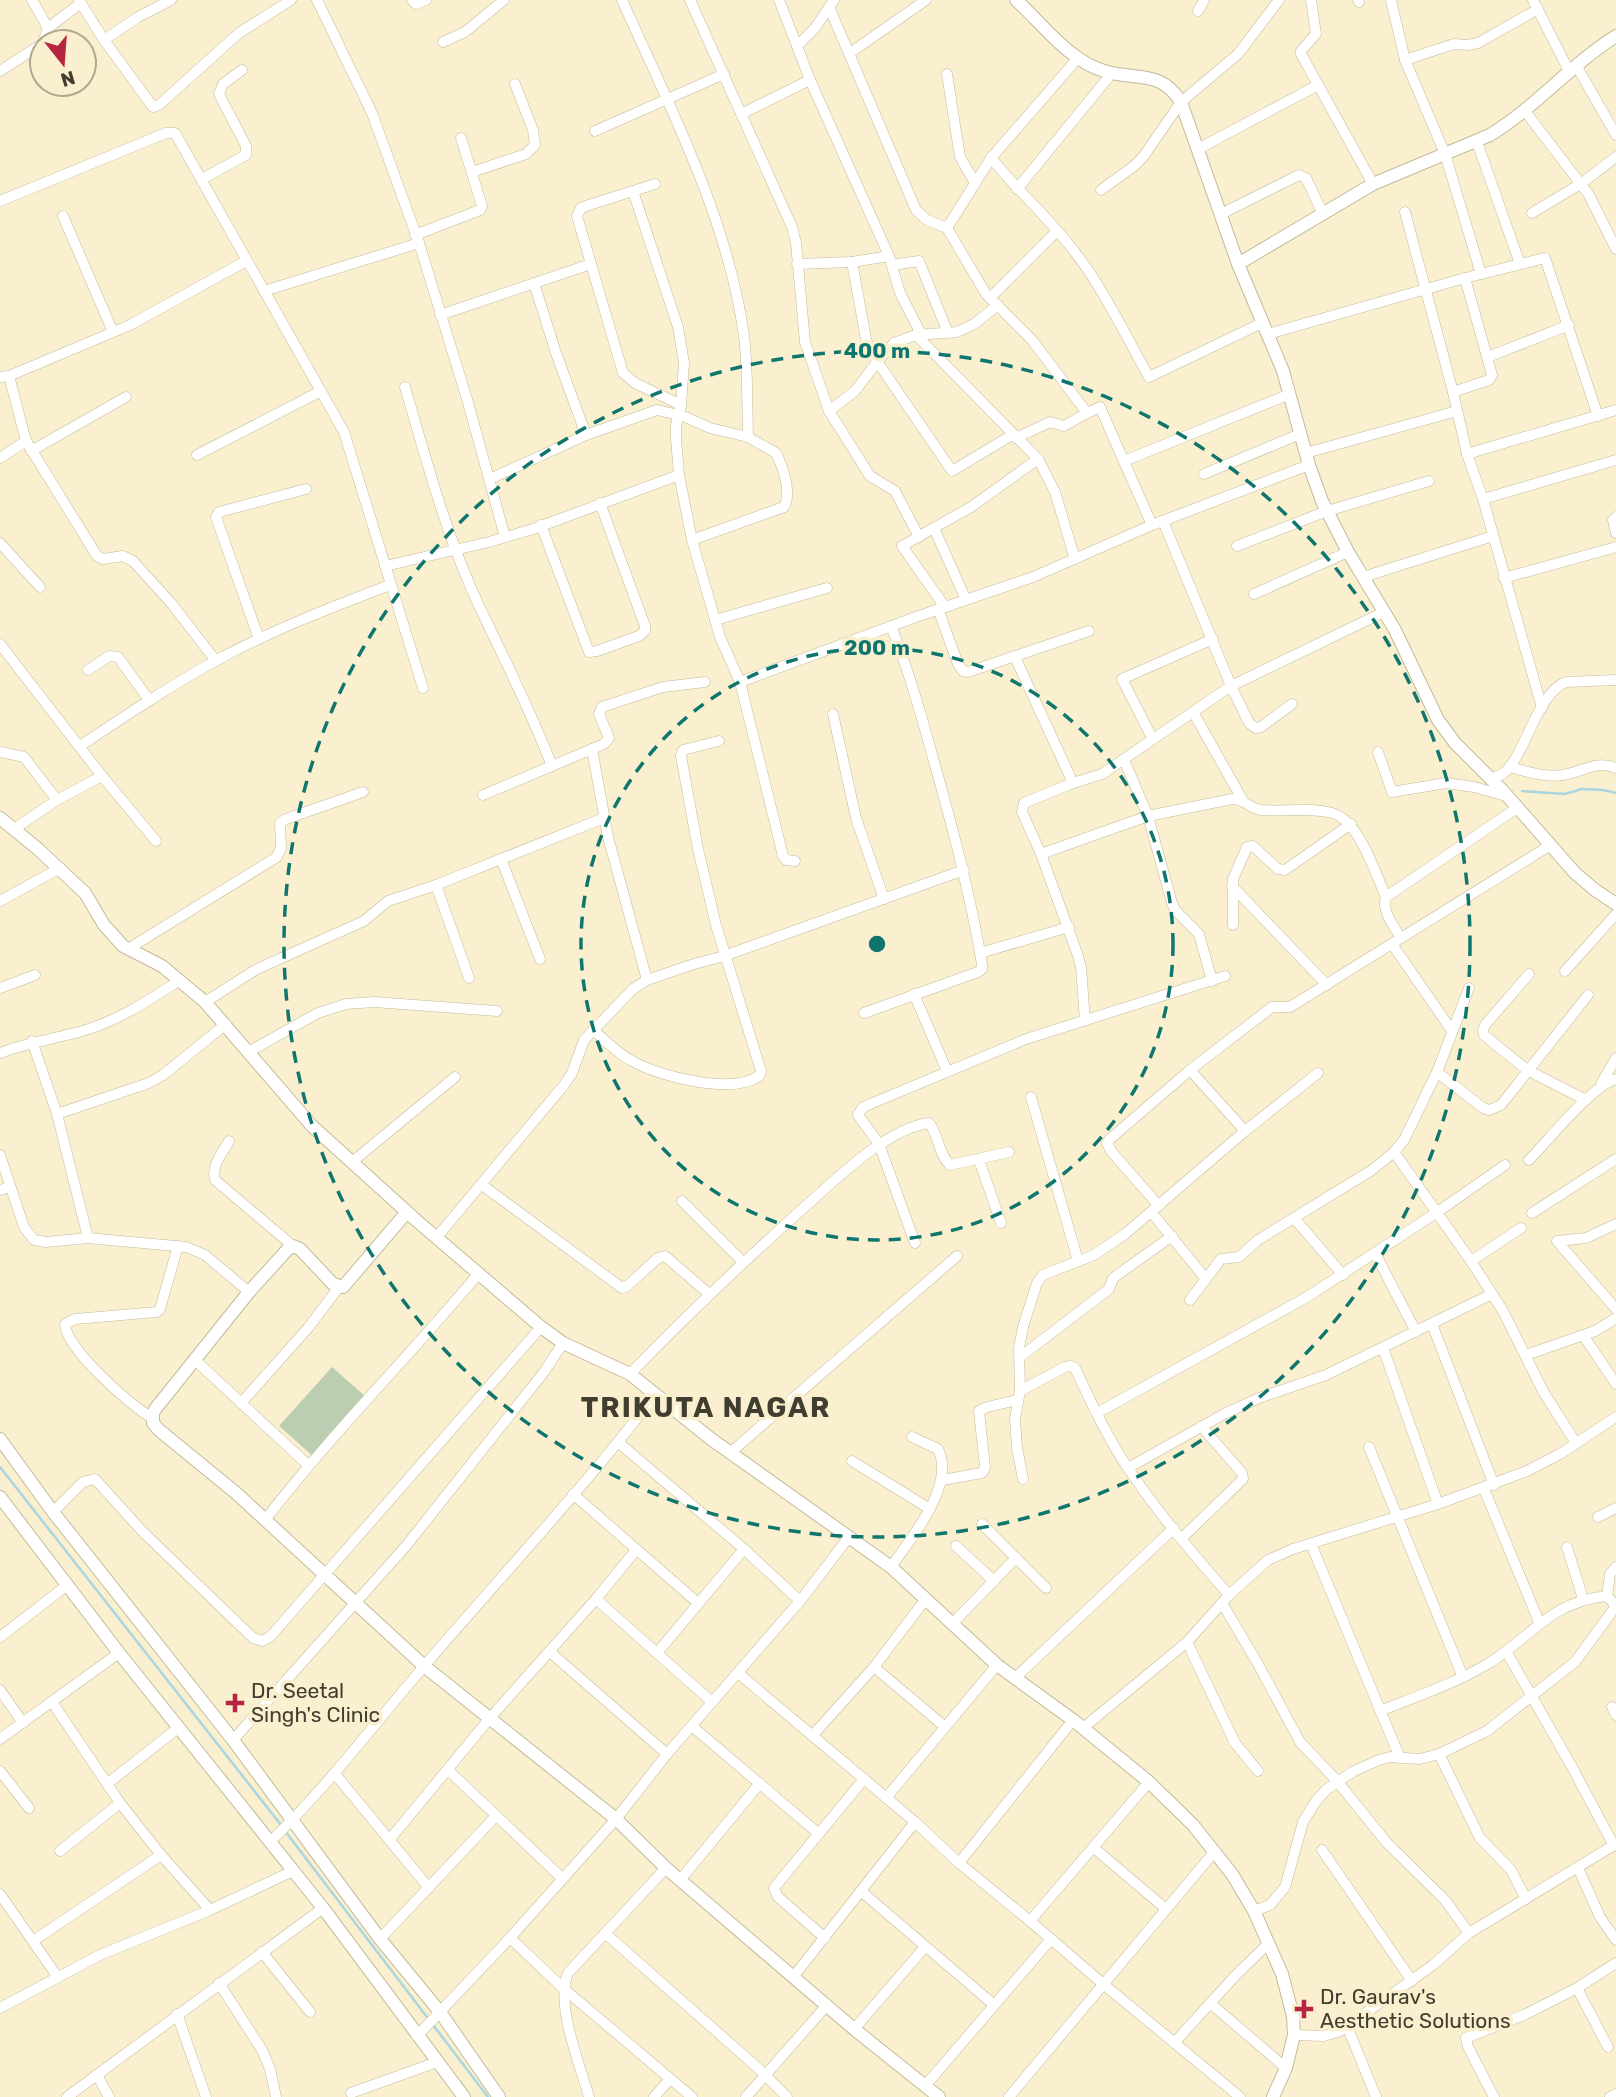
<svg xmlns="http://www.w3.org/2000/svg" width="1616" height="2097" viewBox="0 0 1616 2097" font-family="Rubik,sans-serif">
	<rect width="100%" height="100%" fill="#faf0cf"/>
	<path fill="#bcceb2" d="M332,1367L366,1397L314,1457L279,1426Z"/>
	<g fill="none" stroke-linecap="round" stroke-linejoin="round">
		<g stroke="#aad6e1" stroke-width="2.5">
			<path d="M1522,791L1565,794L1582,789L1603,790L1616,793"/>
			<path d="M0,1467L281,1825"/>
			<path d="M285,1831L488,2097"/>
		</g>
		<defs>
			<g id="street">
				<path d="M32,0L48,28"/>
				<path d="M79,0L104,40L153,107L159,105L239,33L291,0"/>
				<path d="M317,0L372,113L419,243"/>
				<path d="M412,0L416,4L426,0"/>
				<path d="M622,0C670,107 728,219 744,336C748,369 747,404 748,437"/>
				<path d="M690,0L792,227L796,243L805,342L829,411"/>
				<path d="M779,0L797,46"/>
				<path d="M834,0L815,28L797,46L810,80L889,256L900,293L921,334"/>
				<path d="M1311,0L1316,34L1301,51V54L1373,184"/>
				<path d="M1358,0L1359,2"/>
				<path d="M1391,0L1405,60L1445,154L1481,274"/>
				<path d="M1533,0L1569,71"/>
				<path d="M829,7L916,210L927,220L947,228L986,294L1032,340L1087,413L1100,407L1152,525"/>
				<path d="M1198,11L1204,0"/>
				<path d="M104,40L138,17L171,0"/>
				<path d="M43,42L48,28L81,3"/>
				<path d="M443,42L465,32L504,0"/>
				<path d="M850,53L926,0"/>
				<path d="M1405,60L1454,44L1468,45L1478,43L1538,9"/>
				<path d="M1576,65L1616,135"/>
				<path d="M0,71L42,44"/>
				<path d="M947,74L960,157L975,183"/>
				<path d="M1525,111L1589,195L1616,249"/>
				<path d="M741,114L810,80"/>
				<path d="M595,131L724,74"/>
				<path d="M1477,142L1520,264"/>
				<path d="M1198,149L1318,85"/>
				<path d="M991,158C1017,190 1049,218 1074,251C1102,286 1127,338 1149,377L1262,323"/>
				<path d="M472,172L526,154L535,145L533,130L515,84"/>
				<path d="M202,179L246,155V146L219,94L223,84L242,70"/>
				<path d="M655,184L589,205L581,208L577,216L623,373L635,383L681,405"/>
				<path d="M1017,189L1112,73"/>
				<path d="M1101,190L1134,166L1143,157L1181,102L1238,54L1279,0"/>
				<path d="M633,191L678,327L684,363L681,405L676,425V439L679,475L692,540L720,637L740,682L783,856L786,860L795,861"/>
				<path d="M0,201L166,133H175L344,432L423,688"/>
				<path d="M1405,212L1453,392L1467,454L1483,499L1542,708"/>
				<path d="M1532,213L1582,183L1616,157"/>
				<path d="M1221,214L1299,175L1306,178L1322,212"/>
				<path d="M63,216L113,332"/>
				<path d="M947,228L991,158L1078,58"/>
				<path d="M415,235L480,210L482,206L461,138"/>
				<path d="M852,262L866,339L870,351L952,471L1012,435"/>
				<path d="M797,264L852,262L889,256"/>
				<path d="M892,265L919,261L948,333"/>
				<path d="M534,283L556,353L586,435"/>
				<path d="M264,291L419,243L467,399L505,537"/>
				<path d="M990,298L1057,231"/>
				<path d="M440,315L591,264"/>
				<path d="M1268,334L1465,278L1545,258L1598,416"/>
				<path d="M916,335L1038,459L1055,492L1075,559"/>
				<path d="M1488,357L1569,325"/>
				<path d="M9,376L26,441L97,556L103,559L123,556L133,561L171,603L216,661"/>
				<path d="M0,377L9,376L130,325L246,261"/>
				<path d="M405,387C427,462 447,539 481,610C506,662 531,712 552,766"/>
				<path d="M1453,392L1489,380L1492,375L1465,278"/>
				<path d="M1016,438L1050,422L1064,426L1087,413"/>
				<path d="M31,451L126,397"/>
				<path d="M1306,453L1457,411"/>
				<path d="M1467,454L1616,410"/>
				<path d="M197,455L321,391"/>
				<path d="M0,458L26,441"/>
				<path d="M1124,461L1290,394"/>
				<path d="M1204,474L1300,434"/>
				<path d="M490,479L586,435L657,410L683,416L710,428L748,437L776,453C783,467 792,493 784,507L692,540"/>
				<path d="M1483,499L1616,460"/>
				<path d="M1616,517L1613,520L1616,533"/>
				<path d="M1163,521L1231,686L1249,723L1256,728L1261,727L1292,704"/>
				<path d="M541,525L589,652L597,651L639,636L645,631V626L600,503"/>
				<path d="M934,528L966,600"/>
				<path d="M919,537L895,491L870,476L829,411L855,391L877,362L894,343L916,335L957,332L974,324L998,305"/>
				<path d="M0,543L40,587"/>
				<path d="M1237,546L1327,511L1429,481"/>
				<path d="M385,566L489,542L533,529L679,475"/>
				<path d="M1363,577L1493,536"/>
				<path d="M1504,578L1616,547"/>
				<path d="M1254,594L1348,552"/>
				<path d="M945,607L902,546L971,507L1038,459"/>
				<path d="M938,609L958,664L963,671L968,672L1089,631"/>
				<path d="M715,620L827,588"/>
				<path d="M259,639L216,517L219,512L306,489"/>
				<path d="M0,644L102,776L156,841"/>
				<path d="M1015,657L1073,783"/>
				<path d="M88,670L109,656L118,657L149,700"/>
				<path d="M740,682L916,617L1033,577L1152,525L1309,465"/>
				<path d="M1193,712L1242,799"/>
				<path d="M833,714L856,818L884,899"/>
				<path d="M1152,738L1122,679L1213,639"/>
				<path d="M80,746C125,716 170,686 217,660C272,630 332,607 390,585"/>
				<path d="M592,749L608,837L647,980"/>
				<path d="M0,752L24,757L57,800"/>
				<path d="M1378,752L1392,792L1446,783L1474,787L1506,796"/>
				<path d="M1124,760L1148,816L1172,903L1175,910L1199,934L1212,981"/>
				<path d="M1509,767C1526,771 1546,778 1563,775C1583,772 1595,760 1616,768"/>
				<path d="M1490,779C1495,777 1500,776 1505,772C1525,754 1538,692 1566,682L1616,680"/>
				<path d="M483,795L604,744L609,738L599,714L602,707L663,687L705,682"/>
				<path d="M14,829L57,800L102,776"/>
				<path d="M1041,854L1148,816L1232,799C1246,799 1248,808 1261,810C1284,812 1309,807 1332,813C1359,820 1375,873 1386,897"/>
				<path d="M501,859L540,959"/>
				<path d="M436,885L469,978"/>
				<path d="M1232,886L1327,985"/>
				<path d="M0,901L60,868"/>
				<path d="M1233,925V879L1247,847L1253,846L1278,869L1285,870L1351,824"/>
				<path d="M1401,938C1394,926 1381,911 1386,897L1517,808"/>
				<path d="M1392,944L1452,1031"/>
				<path d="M128,949L277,857L281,848L280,823L286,819L363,792"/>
				<path d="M980,953L1069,927"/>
				<path d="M1565,971L1616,914"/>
				<path d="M1529,974L1485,1025L1483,1030L1484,1035L1527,1070L1586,1100"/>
				<path d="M0,988L35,975"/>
				<path d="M914,994L947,1071"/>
				<path d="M205,1002L257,969L364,921L388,901L436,885L604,818"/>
				<path d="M864,1013L978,972L982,969V964C970,894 954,833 935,765C922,718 909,671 891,626"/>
				<path d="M1085,1021L1081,967L1077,953L1041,854L1022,812L1024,803L1073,783L1102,774L1231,686L1384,612"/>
				<path d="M593,1030C605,1040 617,1053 632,1061C658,1076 734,1096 760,1075L761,1071L716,925L698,849L681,756L683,750L719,741"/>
				<path d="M32,1041L57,1114L88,1238"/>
				<path d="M248,1052L318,1013L346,1004L374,1002L497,1011"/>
				<path d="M0,1053C26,1043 52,1039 79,1032C116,1022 148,1001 180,980"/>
				<path d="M1190,1070L1245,1131"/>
				<path d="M1437,1072L1483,1108L1489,1110L1501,1105L1588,995"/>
				<path d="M1601,1084L1616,1058"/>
				<path d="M1031,1097L1078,1261"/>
				<path d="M57,1114L149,1083L163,1075L226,1024"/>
				<path d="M229,1141C222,1153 211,1166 215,1180L293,1246"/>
				<path d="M1394,1152L1471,1261L1503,1311L1544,1393L1576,1443"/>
				<path d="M0,1155L24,1227L34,1240L46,1242L88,1238L186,1247L205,1255L249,1292"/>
				<path d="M979,1160L1001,1223"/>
				<path d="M1529,1160C1548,1141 1592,1085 1616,1079"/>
				<path d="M352,1162L455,1077"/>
				<path d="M482,1185L622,1288L627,1286L658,1258L665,1256L709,1294"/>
				<path d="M0,1190L10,1187"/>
				<path d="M682,1201L743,1262"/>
				<path d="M1159,1206L1111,1151L1107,1143L1110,1139L1190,1070L1272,1007H1290L1549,846"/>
				<path d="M1152,1213L1206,1279"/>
				<path d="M1532,1213L1616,1159"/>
				<path d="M1294,1218L1343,1275"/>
				<path d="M1616,1224L1586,1238L1557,1241L1616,1309"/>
				<path d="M437,1237L564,1085L572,1073L584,1040L633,989L647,980L694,964L724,956L964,870"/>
				<path d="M915,1243L879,1144L858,1115L863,1107L1026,1039L1225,976"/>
				<path d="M1375,1253L1416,1332"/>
				<path d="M1471,1261L1521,1228"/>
				<path d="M1190,1300L1221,1259L1239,1257L1258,1240L1372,1170L1394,1152L1404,1140L1437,1072L1469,988"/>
				<path d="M1432,1324L1494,1485"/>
				<path d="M1583,1335L1616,1384"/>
				<path d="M1383,1348L1438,1504"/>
				<path d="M1526,1355L1595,1331L1616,1318"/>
				<path d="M1020,1357L1109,1289L1113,1278L1172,1236"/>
				<path d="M195,1360L308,1465"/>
				<path d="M630,1374C684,1318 741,1264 799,1212C831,1184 886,1128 929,1123C939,1135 938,1154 950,1165L1009,1152"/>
				<path d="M1020,1391L1065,1367L1070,1366L1075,1368C1091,1402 1107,1437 1128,1468C1158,1513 1194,1555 1229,1595"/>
				<path d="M241,1403L308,1328L339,1287"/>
				<path d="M1097,1413L1307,1297L1436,1213L1505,1165"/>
				<path d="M152,1418C131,1406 65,1348 65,1324L75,1319L157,1312L160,1309L178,1246"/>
				<path d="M619,1443L744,1549L800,1601"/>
				<path d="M1369,1447L1463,1677"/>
				<path d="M730,1453L957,1256"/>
				<path d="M852,1461L930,1509"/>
				<path d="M1128,1468L1224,1414L1259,1398L1326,1375L1492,1294"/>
				<path d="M1023,1479L1017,1448L1015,1419L1020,1391L1019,1348L1023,1327L1037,1283L1043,1275L1094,1255L1125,1234L1245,1131L1318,1073"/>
				<path d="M942,1480L982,1473L985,1467L979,1411L987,1407L1017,1400"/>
				<path d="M1484,1489L1539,1622"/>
				<path d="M573,1494L698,1603"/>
				<path d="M53,1512L83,1482L95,1479L142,1531L253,1638L262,1641L270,1637L541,1327"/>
				<path d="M1598,1517L1616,1508"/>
				<path d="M265,1520C332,1433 409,1357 479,1273"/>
				<path d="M982,1524L1046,1588"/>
				<path d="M1182,1538L1243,1479L1242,1473L1201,1426"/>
				<path d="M1311,1544L1400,1758"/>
				<path d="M956,1546L994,1581"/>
				<path d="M1567,1547L1583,1599"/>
				<path d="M891,1567C911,1538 956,1486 938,1449L912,1437"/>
				<path d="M1607,1596L1610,1574L1616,1567"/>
				<path d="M596,1599L712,1702"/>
				<path d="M1222,1603L1258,1664L1300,1742L1337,1781L1387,1843L1445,1900L1469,1933"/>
				<path d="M952,1624L1016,1558"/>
				<path d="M0,1637L66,1586"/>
				<path d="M1187,1642L1235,1743L1258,1771"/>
				<path d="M1506,1651L1572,1767L1614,1846"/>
				<path d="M550,1652L667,1754"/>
				<path d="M657,1653L744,1549"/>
				<path d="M874,1667L944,1726"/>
				<path d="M738,1673L915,1822L959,1863L1030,1921L1102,1983L1240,2097"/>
				<path d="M1016,1677L1174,1528"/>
				<path d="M0,1690L23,1723"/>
				<path d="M52,1702L120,1803L161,1855L210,1910"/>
				<path d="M1612,1707L1616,1715"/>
				<path d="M1380,1711C1415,1697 1451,1685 1484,1666C1530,1640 1547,1602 1607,1596L1616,1606"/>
				<path d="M693,1727L819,1834"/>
				<path d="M1083,1728L1187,1642L1229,1595L1268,1560L1293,1549L1438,1504L1527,1471L1560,1454L1616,1417"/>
				<path d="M813,1735L874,1667L925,1600"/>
				<path d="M0,1739L119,1653"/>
				<path d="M233,1740L406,1546L544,1372L563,1343"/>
				<path d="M1439,1754L1480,1838L1511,1870L1526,1899"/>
				<path d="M448,1770L562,1878"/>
				<path d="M0,1771L29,1808"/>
				<path d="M335,1774L429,1888"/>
				<path d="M107,1784L178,1728"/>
				<path d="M886,1798L997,1665"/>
				<path d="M390,1839L490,1718L596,1599L636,1550"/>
				<path d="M271,1841C330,1784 378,1719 432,1657C507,1570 586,1485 656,1394"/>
				<path d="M1094,1848L1166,1909"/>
				<path d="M1322,1850L1412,1981"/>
				<path d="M60,1851L120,1803"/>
				<path d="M959,1863L1073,1720"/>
				<path d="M1578,1868L1600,1917L1616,1940"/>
				<path d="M681,1879L760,1783"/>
				<path d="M862,1892L993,2004"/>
				<path d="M0,1894L57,1976"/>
				<path d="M1254,1911L1270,1905L1285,1887L1303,1822L1316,1801L1327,1789L1354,1771L1379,1760L1390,1757L1420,1759L1439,1754L1487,1731L1575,1662L1616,1606"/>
				<path d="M1030,1921L1149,1782"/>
				<path d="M606,1934L759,2069L787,2097"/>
				<path d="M510,1938L564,1989L692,2097"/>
				<path d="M825,1938L778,1897L774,1888L864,1779"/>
				<path d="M380,1939L495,1817"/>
				<path d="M33,1941L161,1855"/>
				<path d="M262,1952L310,2012"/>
				<path d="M794,1976L915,1822"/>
				<path d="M219,1983L262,2050L270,2069L276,2097"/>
				<path d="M1577,1988L1608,2047"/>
				<path d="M1210,2003L1286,2068"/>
				<path d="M0,2008L100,1955L210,1910L293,1871"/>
				<path d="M177,2014L206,2097"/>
				<path d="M1347,2026L1376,2097"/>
				<path d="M854,2029L925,1947"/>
				<path d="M1294,2035L1324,2036L1340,2031L1433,1965L1469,1933L1616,1844"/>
				<path d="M417,2036L510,1938L616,1819L667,1754L800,1601L849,1537"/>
				<path d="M1174,2043L1235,1976L1269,1943"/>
				<path d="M97,2075L109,2097"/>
				<path d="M925,2086L1051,1939"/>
				<path d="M351,2093L437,2062"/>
				<path d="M67,2097L323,1908"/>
				<path d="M589,2097C580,2065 555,2004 568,1973L666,1868"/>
				<path d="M654,2097L670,2079"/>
				<path d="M746,2097L827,2005"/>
				<path d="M1009,2097L1215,1851"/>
				<path d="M1494,2097L1468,2047L1466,2038L1526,2014L1577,1988L1616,1963"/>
				<path d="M1610,2097L1616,2094"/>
			</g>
			<g id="secondary">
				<path d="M1016,0C1043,24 1068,60 1104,71C1137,81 1160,69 1181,102L1238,264L1283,371L1309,465L1322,501L1348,552L1395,630L1438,720L1455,743L1503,791L1575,873L1595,890L1616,904"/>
				<path d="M1238,264L1373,184L1490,135C1536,107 1570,65 1616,36"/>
				<path d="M0,818L38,849L85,893L104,925L123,946L162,966L205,1002L312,1126L417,1221L541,1327L563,1343L630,1374L711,1439L891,1567L997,1665L1073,1720L1149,1782L1193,1825L1232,1874L1254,1911L1282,1974L1293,2016L1294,2035L1286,2068L1273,2097"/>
				<path d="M407,1212L343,1287L333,1284L300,1249L293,1246L288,1249L249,1292L156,1408L153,1413V1423L159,1430L236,1493L424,1666L616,1819L666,1868L854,2029L939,2097"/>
				<path d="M0,1439L53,1512L233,1740L380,1939L440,2012L499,2097"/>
				<path d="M0,1497L119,1653L323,1908L464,2097"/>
			</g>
		</defs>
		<use href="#street" stroke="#c3ba9a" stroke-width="11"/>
		<use href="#secondary" stroke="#c3ba9a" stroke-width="14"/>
		<use href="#street" stroke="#fff" stroke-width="10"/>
		<use href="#secondary" stroke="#fff" stroke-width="12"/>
	</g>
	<g fill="none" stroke="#0f766e" stroke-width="3.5" stroke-dasharray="12 9">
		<circle cx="877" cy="944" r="296"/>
		<circle cx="877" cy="944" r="593"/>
	</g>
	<g fill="#b72540" stroke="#faf0cf" stroke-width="2.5">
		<path d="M231.5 1692.5h7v7h7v7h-7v7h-7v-7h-7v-7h7z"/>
		<path d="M1300.5 1998.5h7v7h7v7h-7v7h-7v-7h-7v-7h7z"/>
	</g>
	<g text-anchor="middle" stroke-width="7" stroke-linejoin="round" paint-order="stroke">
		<g font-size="21" fill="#413d30" stroke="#faf0cf" text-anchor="start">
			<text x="251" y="1698">Dr. Seetal<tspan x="251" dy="24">Singh's Clinic</tspan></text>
			<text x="1320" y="2004">Dr. Gaurav's<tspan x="1320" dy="24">Aesthetic Solutions</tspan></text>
		</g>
		<g font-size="28" font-weight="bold" letter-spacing="2" fill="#413d30" stroke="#faf0cf">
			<text x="706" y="1417">TRIKUTA NAGAR</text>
		</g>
	</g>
	<circle cx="877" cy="944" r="10" fill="#0f766e" stroke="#faf0cf" stroke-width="3.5"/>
	<g font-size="21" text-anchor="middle" font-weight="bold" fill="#0f766e" stroke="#faf0cf" stroke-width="7" stroke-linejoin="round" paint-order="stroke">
		<text x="877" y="358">400 m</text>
		<text x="877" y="655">200 m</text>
	</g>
	<g transform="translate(63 63) rotate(163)"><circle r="33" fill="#faf0cf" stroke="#b0a88f" stroke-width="2"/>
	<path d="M0-5L12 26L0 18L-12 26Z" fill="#b72540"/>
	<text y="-10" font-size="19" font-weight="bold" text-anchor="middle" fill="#413d30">N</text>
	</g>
</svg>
